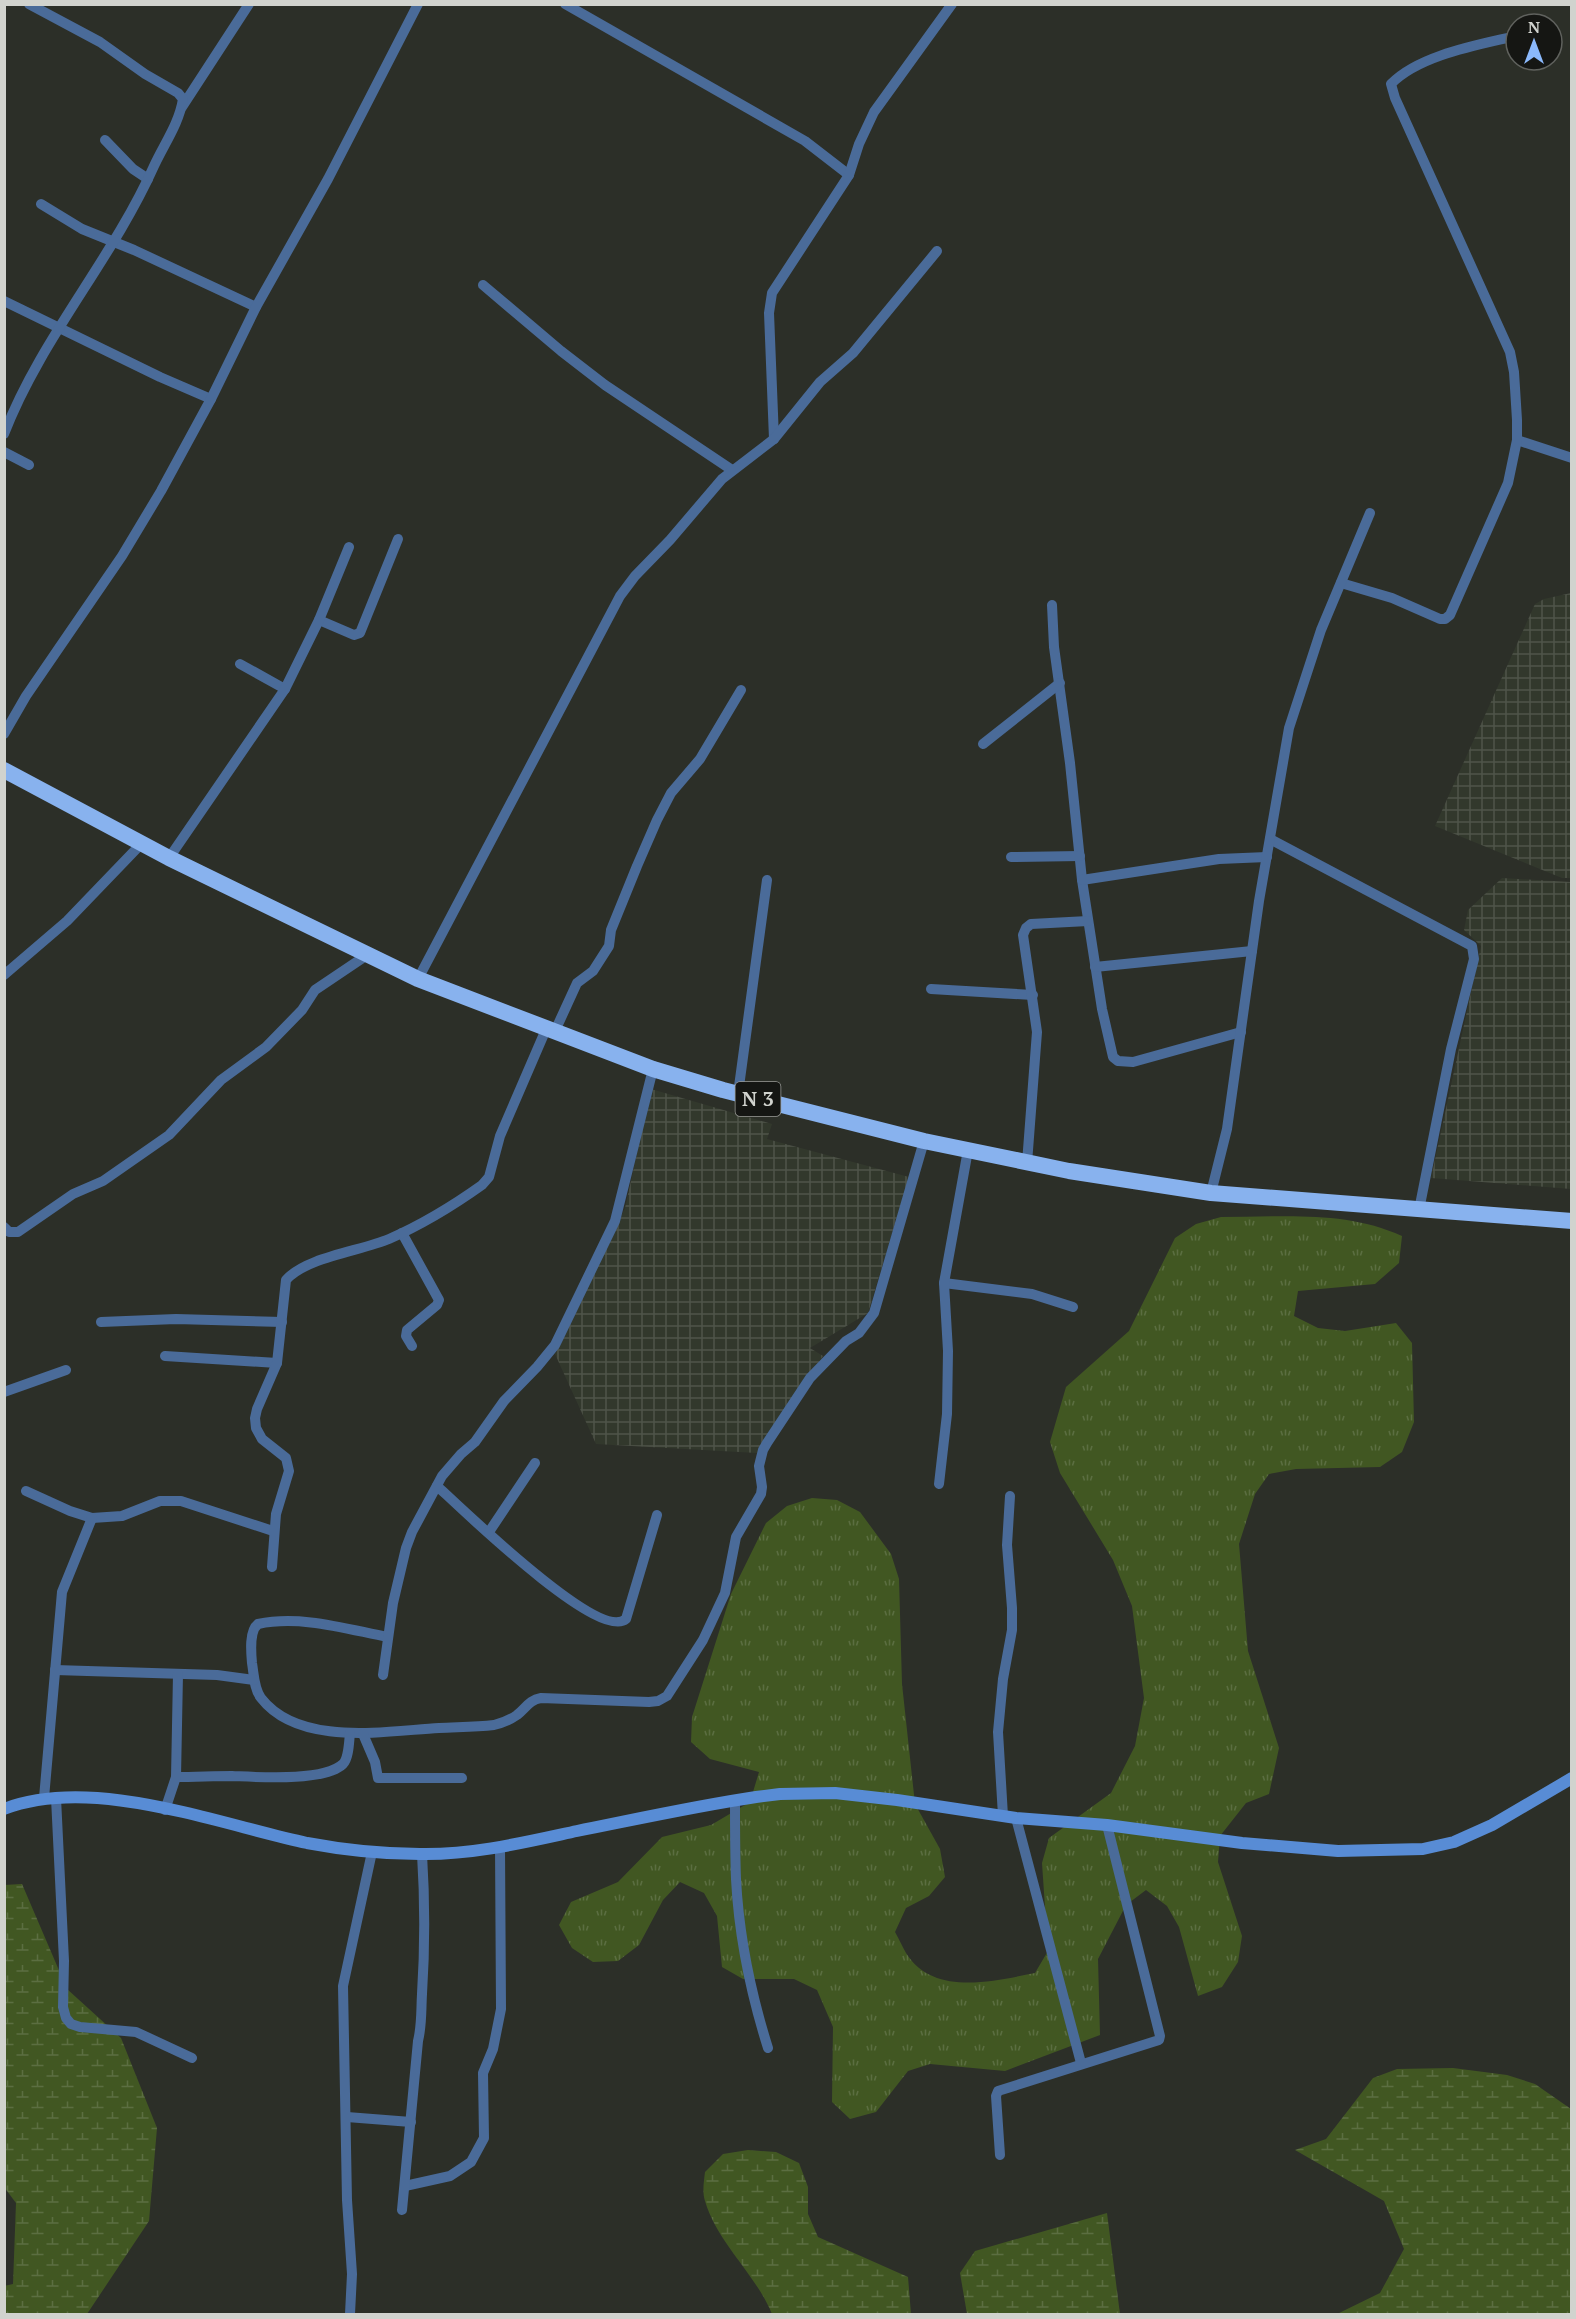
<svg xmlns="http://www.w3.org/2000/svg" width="1576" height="2319" viewBox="0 0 1576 2319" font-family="'PT Serif',serif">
	<defs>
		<pattern id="industrial-grid" width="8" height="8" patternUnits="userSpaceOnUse" patternTransform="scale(1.5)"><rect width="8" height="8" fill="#32382c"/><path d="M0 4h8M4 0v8" fill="none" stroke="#4f5449"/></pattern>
		<pattern id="grass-tufts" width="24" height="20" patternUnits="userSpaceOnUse" patternTransform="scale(1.5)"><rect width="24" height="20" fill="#415722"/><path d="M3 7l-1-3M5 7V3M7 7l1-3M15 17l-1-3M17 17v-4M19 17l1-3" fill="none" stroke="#5b6e41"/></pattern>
		<pattern id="wetland-marsh" width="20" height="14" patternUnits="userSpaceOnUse" patternTransform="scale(1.5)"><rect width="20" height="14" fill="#415722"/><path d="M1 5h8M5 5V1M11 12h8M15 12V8" fill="none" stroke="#5b6e41"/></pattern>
	</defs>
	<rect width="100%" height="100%" fill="#2c2f28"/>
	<g fill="url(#industrial-grid)">
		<path d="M1571,593L1572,878H1562L1435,826L1535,604L1544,599Z"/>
		<path d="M1502,878L1571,882V1189L1431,1178L1481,946L1464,930L1468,910Z"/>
		<path d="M651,1089L772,1124L767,1139L909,1177L868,1313L810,1348L823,1356L757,1453L596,1444L555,1354L573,1319L625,1208Z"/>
	</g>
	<path fill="url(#grass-tufts)" d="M1221,1217C1282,1217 1346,1210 1402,1236L1399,1263L1375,1284L1298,1291L1294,1316L1318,1328L1345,1331L1396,1323L1412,1343L1414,1422L1402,1452L1380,1467L1296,1469L1269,1474L1255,1494L1239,1544L1248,1651L1279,1748L1269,1794L1246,1803L1220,1836L1218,1862L1242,1936L1238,1962L1222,1987L1198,1996L1179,1927L1167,1906L1146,1890L1126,1905L1098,1959L1100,2035L1005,2071L930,2064L908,2071L876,2112L850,2119L832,2102L833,2027L817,1990L794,1979H743L722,1967L717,1916L704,1893L680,1882L663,1900L639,1945L618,1961L593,1962L572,1948L559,1925L571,1902L618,1882L662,1837L711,1825L750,1802L759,1772L710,1759L691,1742L692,1717L731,1594L766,1523L787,1506L812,1498L837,1500L860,1512L891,1554L899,1579L902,1684L915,1804L940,1849L945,1877L929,1896L906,1908L895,1932C899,1939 902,1946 906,1953C933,1997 994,1981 1035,1973L1048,1951L1042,1863L1049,1838L1111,1793L1135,1746L1144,1698L1132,1606L1113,1560L1060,1473L1050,1442L1066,1387L1129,1331L1175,1238L1196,1224Z"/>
	<g fill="url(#wetland-marsh)">
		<path d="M22,1884L67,1989L121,2038L157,2128L149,2221L87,2314H5L4,2286L13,2284L16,2203L4,2187V1885Z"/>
		<path d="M1453,2068L1507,2075L1535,2084L1571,2109V2314H1337L1380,2293L1404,2249L1384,2201L1295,2150L1326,2139L1373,2078L1397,2069Z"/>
		<path d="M748,2150L776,2152L799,2163L808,2187V2214L818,2237L908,2277L911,2314H772C755,2273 718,2244 705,2201C702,2192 704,2181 705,2172L723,2154Z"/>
		<path d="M1107,2213L1120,2314H967L960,2273L975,2251Z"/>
	</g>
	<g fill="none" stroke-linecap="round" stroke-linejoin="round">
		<g stroke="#4a6b99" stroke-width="10">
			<path d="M565,4L805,141L849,175"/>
			<path d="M182,107L249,4"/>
			<path d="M105,140L133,169L148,179"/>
			<path d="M41,204L82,229L134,250L256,307"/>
			<path d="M483,285L561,351L605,385L732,470"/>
			<path d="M4,301L160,377L211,399"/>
			<path d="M4,434C41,338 112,260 154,166C164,144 179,124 183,99L178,93L145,74L100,42L29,4"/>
			<path d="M774,439L769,313L772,293L849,175L859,144L874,112L952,4"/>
			<path d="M1517,440L1572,458"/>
			<path d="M4,452L29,465"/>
			<path d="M1341,583L1392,598L1440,619H1445L1450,615L1508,483L1517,440V420L1514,372L1510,352L1395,98L1391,84C1419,55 1478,45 1516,36"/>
			<path d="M1052,605L1054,647L1070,763L1082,880L1102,1009L1113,1057L1118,1061L1133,1062L1241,1032"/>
			<path d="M319,620L354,635L360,633L398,539"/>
			<path d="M240,664L285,689"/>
			<path d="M4,734L26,696L122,556L161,491L211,399L256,307L328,179L418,4"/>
			<path d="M983,744L1060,683"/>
			<path d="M1270,839L1472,946L1474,959L1451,1049L1419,1210"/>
			<path d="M1011,857L1080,856"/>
			<path d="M169,858L285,689L319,620L349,547"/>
			<path d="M1082,880L1219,859L1267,857"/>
			<path d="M1095,967L1252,951"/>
			<path d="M4,975L67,921L142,843"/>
			<path d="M418,979L620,596L635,576L670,540L722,479L774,439L820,382L853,353L937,251"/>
			<path d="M931,989L1033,995"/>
			<path d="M555,1031L577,983L593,971L609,946L611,930L637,866L657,820L671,793L700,759L741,690"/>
			<path d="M738,1094L767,880"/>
			<path d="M1027,1163L1037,1032L1023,935L1026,928L1031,924L1088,921"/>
			<path d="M1211,1193L1227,1129L1259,901L1289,728L1321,630L1370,513"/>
			<path d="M4,1227L9,1232H18L73,1194L103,1181L169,1135L221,1080L266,1047L302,1010L315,990L367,955"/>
			<path d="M402,1233L439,1300L437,1305L407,1330L406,1336L412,1346"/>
			<path d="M944,1283L1032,1294L1073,1307"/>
			<path d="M101,1322L176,1319L282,1322"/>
			<path d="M165,1356L277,1363"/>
			<path d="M4,1392L66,1370"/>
			<path d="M939,1484L947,1414L948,1351L944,1283L968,1150"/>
			<path d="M437,1486C461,1508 599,1642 626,1619L657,1515"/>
			<path d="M26,1491L70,1511L92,1518L122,1516L160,1501H181L273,1531"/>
			<path d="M489,1532L535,1463"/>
			<path d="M272,1567L276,1514L289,1471L286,1458L262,1439L256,1428L255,1418L257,1409L277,1363L286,1280C306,1257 361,1251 389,1239C421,1225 454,1205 482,1185L489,1177L500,1136L547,1027"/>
			<path d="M388,1637C346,1629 301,1615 258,1624C249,1631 251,1652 252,1663C254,1675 254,1689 261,1698C299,1747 385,1731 439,1728C457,1727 475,1727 494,1725C502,1723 510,1720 517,1715C526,1708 529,1700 541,1698L649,1702L658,1701L667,1696L703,1640L725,1593L736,1537L761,1494L762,1487L759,1466L763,1450L767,1443L810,1378L846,1341L859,1333L874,1313L924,1141"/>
			<path d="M55,1670L217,1675L254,1680"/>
			<path d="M383,1675L393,1603L406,1548L412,1532L442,1476L461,1454L475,1442L504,1401L537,1367L555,1345L615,1221L653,1069"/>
			<path d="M363,1734L375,1762L378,1778H462"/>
			<path d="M176,1777C195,1777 214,1776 232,1776C257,1777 324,1782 343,1764C349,1758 349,1741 350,1733"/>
			<path d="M44,1798L62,1592L92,1518"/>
			<path d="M56,1798L64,1961L63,2007L66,2018L71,2024L80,2027L136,2032L192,2058"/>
			<path d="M735,1800C735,1827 735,1853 736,1879C739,1937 751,1994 768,2048"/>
			<path d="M165,1810L176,1777L178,1674"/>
			<path d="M1003,1816L998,1732L1003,1679L1012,1630V1608L1007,1545L1010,1496"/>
			<path d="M1016,1818L1081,2063"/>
			<path d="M347,2117L411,2122"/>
			<path d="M1000,2155L996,2096L998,2091L1159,2040L1160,2036L1107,1825"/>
			<path d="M405,2186L450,2176L471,2162L484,2138L483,2073L493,2049L501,2009L500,1847"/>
			<path d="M402,2210L418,2041C422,2025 421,2011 422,1994C425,1947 425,1901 422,1854"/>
			<path d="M350,2314L352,2274L347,2200L343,1986L372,1852"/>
		</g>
		<path stroke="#588cd5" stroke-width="12" d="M4,1809C93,1775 218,1824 307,1843C344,1850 382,1854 420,1854C473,1855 526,1842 577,1831C637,1819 696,1806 756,1797L780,1794L835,1793L897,1800L1016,1818L1107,1825L1242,1843L1338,1851L1423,1849L1454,1842L1492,1825L1572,1778"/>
		<path stroke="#88b2ee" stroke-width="16" d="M4,770L169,858L418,979L653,1069L723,1090L924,1141L1069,1171L1211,1193L1572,1221"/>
	</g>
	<g text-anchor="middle" stroke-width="4.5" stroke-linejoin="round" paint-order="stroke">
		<rect fill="#151613" stroke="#999a96" stroke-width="1.5" x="735.5" y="1082" width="45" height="34" rx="4.5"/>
		<g font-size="20" font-weight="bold" fill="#d1d3ce">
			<text x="758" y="1106">N 3</text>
		</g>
	</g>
	<rect width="1576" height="2319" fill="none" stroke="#d1d3ce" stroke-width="12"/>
	<g transform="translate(1534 42)"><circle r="28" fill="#151613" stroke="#60625e" stroke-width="1.5"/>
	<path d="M0-4.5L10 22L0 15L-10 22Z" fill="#8bb9fc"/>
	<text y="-9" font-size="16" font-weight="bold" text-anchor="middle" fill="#d1d3ce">N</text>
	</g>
</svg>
